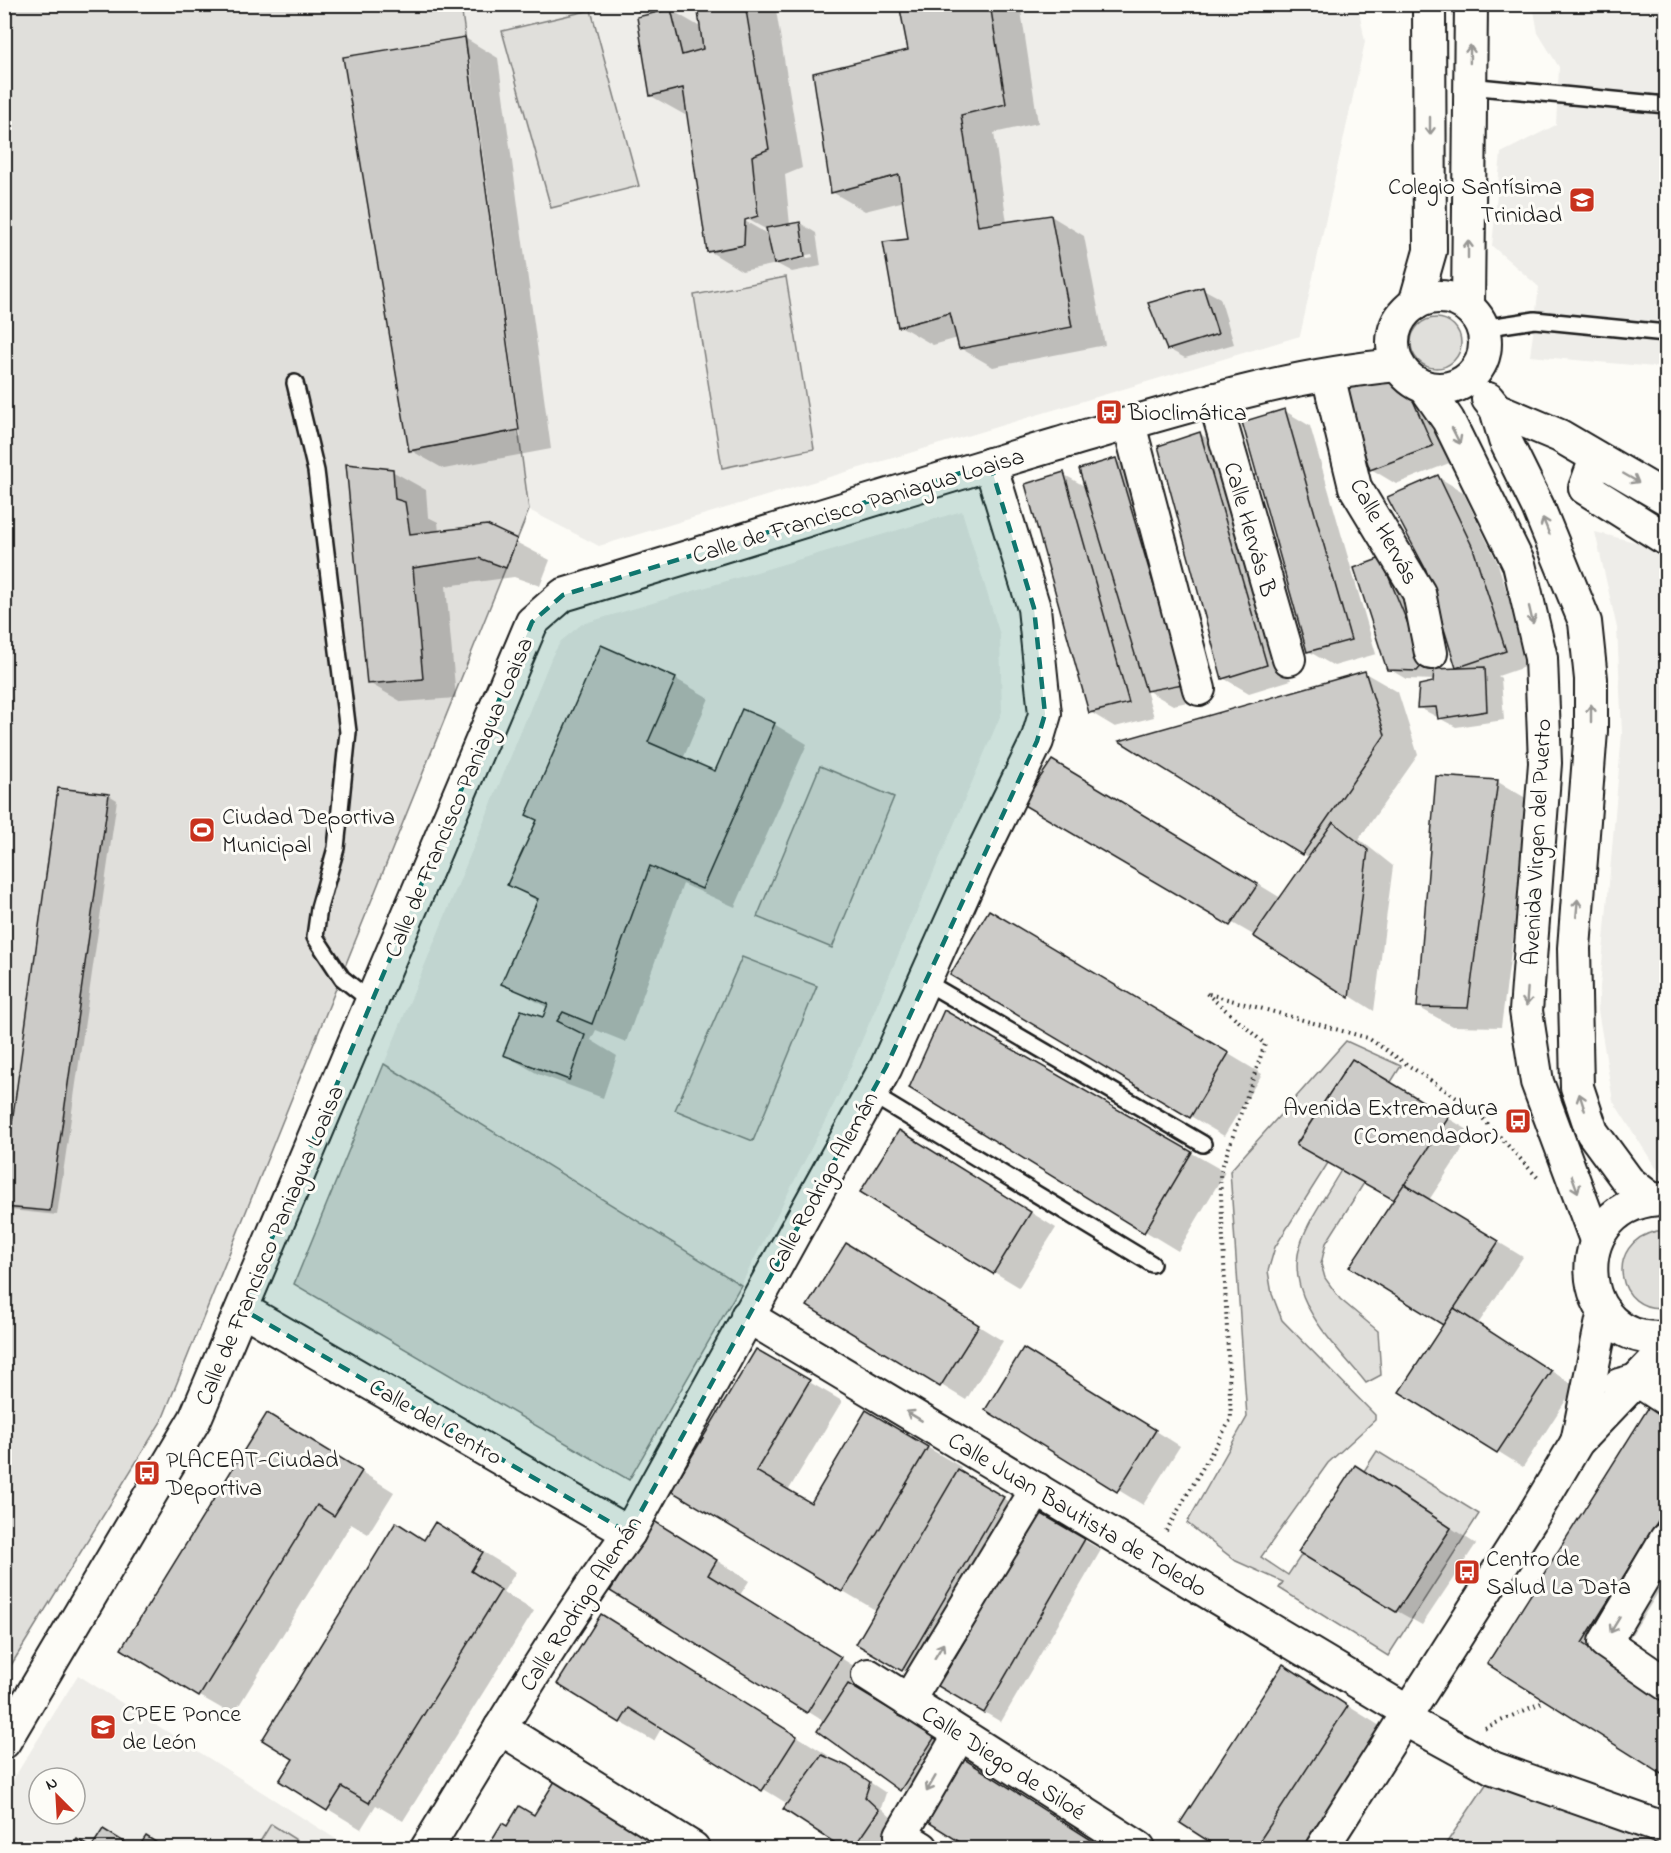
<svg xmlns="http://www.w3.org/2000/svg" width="1671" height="1853" viewBox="0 0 1671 1853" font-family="'Indie Flower',sans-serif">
	<rect width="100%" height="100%" fill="#fdfcf7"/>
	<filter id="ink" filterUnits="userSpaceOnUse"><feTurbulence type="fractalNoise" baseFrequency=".0167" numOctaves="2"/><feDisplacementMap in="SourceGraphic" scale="12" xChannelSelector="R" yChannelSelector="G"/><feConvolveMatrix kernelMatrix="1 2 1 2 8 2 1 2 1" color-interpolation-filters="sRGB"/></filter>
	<g filter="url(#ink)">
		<g fill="#eeede9" fill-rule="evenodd">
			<path d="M1358,4L1365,42L1300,336L599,546L529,510L461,5Z"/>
			<path d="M1533,5H1666V368L1530,356L1539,287L1492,246L1501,153L1556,125L1559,67L1538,33Z"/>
			<path d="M962,511L1000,635L1002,712L839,1094L741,1285L384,1064L552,656L561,641L582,624Z"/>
			<path d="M1595,532L1655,547L1666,558V1175L1656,1168L1613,1101L1598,1010L1622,733L1617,628Z"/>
			<path d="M78,1675L350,1848H5L4,1794ZM39,1778H75V1814H39Z"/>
		</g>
		<g fill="#e0dfdb" stroke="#7e7e7c" stroke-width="1.5">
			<path d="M5,5H461L529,510L162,1420L5,1675Z"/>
			<path d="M591,10L639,186L551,208L502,31Z"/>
			<path d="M786,277L814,449L722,468L694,295Z"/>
			<circle cx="1436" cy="343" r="25"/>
			<path d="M820,766L894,797L832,948L757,917Z"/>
			<path d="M742,957L817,986L753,1141L675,1110Z"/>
			<path d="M1346,1041L1401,1066L1391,1082L1352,1060L1296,1144L1328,1163L1275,1247L1268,1271L1272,1294L1282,1320L1375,1415V1420L1328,1463L1261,1557L1288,1575L1302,1554L1396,1612L1451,1528L1364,1471L1377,1451L1479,1514L1388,1656L1279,1588L1283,1582L1236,1561L1187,1523L1247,1417L1230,1171Z"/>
			<path d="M384,1064L741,1285L629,1480L294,1284Z"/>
			<path d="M1341,1170L1364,1183L1326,1243L1321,1264L1325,1278L1340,1299L1378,1331L1381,1375L1366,1383C1335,1344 1282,1297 1301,1243C1309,1218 1328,1193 1341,1170Z"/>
			<path d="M1657,1231H1666V1307C1616,1315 1603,1242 1657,1231Z"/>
			<path d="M1489,1780L1666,1843V1848H1443Z"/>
			<path d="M271,1824L309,1848H256Z"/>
		</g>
		<g fill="#0003" fill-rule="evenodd">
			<path d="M699,4H775L802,168L785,175L790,225L800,223L816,233L821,266L792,272L777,264L742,271L709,251L689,114L685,115L651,96L671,10L702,28ZM740,215L769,231V235L738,217ZM812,254L813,257L787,262V259Z"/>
			<path d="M901,4H1020L1038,123L994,133L1007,223L1051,216L1084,236L1105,345L993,367L960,348L958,338L933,345L900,326L910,240L905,201L865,211L832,192L910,51ZM906,171L907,174L859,187V184Z"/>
			<path d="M465,38L498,58L551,449L444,469L410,450ZM467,60H470L521,437L518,438Z"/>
			<path d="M1203,289L1220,298L1234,344L1185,358L1168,349Z"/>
			<path d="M1404,382L1430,397L1457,460L1396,484L1371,469Z"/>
			<path d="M1285,411L1310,426L1376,654L1334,666L1308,651Z"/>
			<path d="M1200,434L1225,448L1291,680L1249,693L1223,678Z"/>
			<path d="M1116,460L1141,475L1208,698L1173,705L1146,690L1154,717L1115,727L1090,712L1063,474L1086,487Z"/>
			<path d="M392,471L426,490L428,517L438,522L439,532L487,527L550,560L540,586L514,577L446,586L456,698L402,702L369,683Z"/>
			<path d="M1438,477L1463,492L1498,564L1530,665L1498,676L1501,678L1504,720L1456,727L1418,707L1435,680L1406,679L1389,669L1381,560L1398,569L1438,670L1458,669L1427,569Z"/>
			<path d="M602,647L676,679L709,698L683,759L715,773L774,724L807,744L735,907L683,884L626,1042L596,1030L591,1040L617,1056L603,1098L538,1074L505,1055L544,1019L548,1008L503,983L539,902L509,885L538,820Z"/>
			<path d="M1365,673L1398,692L1418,755L1359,839L1393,866L1374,1011L1257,937L1024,803L1078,776L1281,898L1310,858L1123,742Z"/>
			<path d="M1498,782L1531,801L1501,1027L1452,1026L1418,1007Z"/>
			<path d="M59,789L109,795L117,800L57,1215L10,1210L4,1207Z"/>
			<path d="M1023,931L1262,1074L1224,1136L952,974Z"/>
			<path d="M945,1012L1225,1172L1178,1251L1145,1231Z"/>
			<path d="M1353,1061L1473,1133L1429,1200L1523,1257L1478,1324L1575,1386L1523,1467L1401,1391L1445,1325L1396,1199Z"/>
			<path d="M924,1146L1056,1228L1019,1287L994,1272Z"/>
			<path d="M871,1260L1003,1341L966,1400L809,1305Z"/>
			<path d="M756,1351L842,1401L788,1491L812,1505L867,1412L961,1467L958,1472L1019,1507L919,1679L858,1644L877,1611L673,1491Z"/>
			<path d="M1049,1364L1180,1446L1143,1505L987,1410Z"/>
			<path d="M1650,1407L1666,1416V1580L1614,1663L1666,1698V1775L1489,1664Z"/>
			<path d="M300,1434L394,1492L368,1534L351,1524L233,1715L200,1696Z"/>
			<path d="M1380,1482L1476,1544L1422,1625L1397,1611Z"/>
			<path d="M1040,1515L1101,1550L1001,1722L940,1686Z"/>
			<path d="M688,1542L749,1581L740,1595L873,1678L863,1694L908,1722L954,1742L917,1799L819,1731L825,1722L612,1591Z"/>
			<path d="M469,1543L516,1572L503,1592L534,1611L403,1821L376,1805L361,1829L328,1809Z"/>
			<path d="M634,1635L829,1756L827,1759L847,1767L886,1793L881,1808L895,1821L881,1842L892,1848H846L788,1804L662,1727L654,1741L620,1722Z"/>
			<path d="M1284,1666L1380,1726L1301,1848H1222L1182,1823Z"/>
			<path d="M962,1759L995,1778L1105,1848H972L924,1818Z"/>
			<path d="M558,1778L670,1848H494L490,1846L507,1828L535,1817Z"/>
			<path d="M104,1831L134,1848H93Z"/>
		</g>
		<g fill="#cccbc8" stroke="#1c1c1c" stroke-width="1.5">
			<path d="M697,4H745L769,149L752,156L758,216L745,220L744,245L707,252L683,88L650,96L637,17L671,9L682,55L703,49Z"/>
			<path d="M899,4H990L1006,104L961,115L978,226L1051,215L1072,327L959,349L950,313L898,327L883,242L908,239L899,175L831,193L813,73L908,50Z"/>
			<path d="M465,37L519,430L409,451L343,57Z"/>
			<path d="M800,222L805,257L774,264L766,228Z"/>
			<path d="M1203,287L1218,334L1167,350L1148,303Z"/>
			<path d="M1362,377L1404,380L1433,446L1370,470L1341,385Z"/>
			<path d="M1285,409L1351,640L1307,652L1242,422Z"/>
			<path d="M1200,432L1267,665L1222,679L1158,446Z"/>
			<path d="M1116,458L1183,684L1146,691L1079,469Z"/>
			<path d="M346,464L393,469L395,499L405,502L410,534L487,525L517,539L506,568L479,558L413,568L423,679L367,684Z"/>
			<path d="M1064,472L1129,703L1089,713L1025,484Z"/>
			<path d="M1438,475L1473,548L1506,651L1456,668L1426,570L1387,497Z"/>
			<path d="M1381,558L1424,663L1417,671L1387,670L1354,568Z"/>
			<path d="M601,645L676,678L648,742L715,771L742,709L775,723L702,889L650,866L592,1024L563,1012L557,1021L585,1035L569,1080L503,1055L521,1010L543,1017L548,1004L501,984L538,899L507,885L537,820L526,815Z"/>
			<path d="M1485,667L1487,711L1438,719L1436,707L1417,708L1419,685L1433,682L1434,669Z"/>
			<path d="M1365,671L1385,735L1302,855L1119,741Z"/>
			<path d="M1052,760L1258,884L1230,926L1022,804Z"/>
			<path d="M1436,776L1498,780L1468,1008L1417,1007Z"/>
			<path d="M58,788L109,794L50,1211L4,1207V1181Z"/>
			<path d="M1333,822L1368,850L1349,998L1253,936Z"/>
			<path d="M989,910L1229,1053L1190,1118L950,975Z"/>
			<path d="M944,1010L1192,1152L1144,1233L909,1088Z"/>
			<path d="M1352,1059L1449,1117L1394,1200L1296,1145Z"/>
			<path d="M899,1130L1031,1212L993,1274L860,1192Z"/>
			<path d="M1404,1184L1499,1241L1443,1325L1349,1267Z"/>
			<path d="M846,1243L979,1325L940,1387L807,1306Z"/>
			<path d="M1454,1308L1551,1371L1497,1453L1399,1392Z"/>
			<path d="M1023,1348L1156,1430L1117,1492L985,1410Z"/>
			<path d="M756,1349L810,1380L756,1471L811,1503L866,1410L928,1447L842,1592L671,1491Z"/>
			<path d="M1650,1405L1666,1416V1508L1582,1643L1666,1700V1777L1487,1664Z"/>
			<path d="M267,1413L362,1471L334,1516L317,1505L199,1697L121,1649Z"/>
			<path d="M1355,1465L1451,1528L1396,1612L1298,1552Z"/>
			<path d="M958,1470L1004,1497L902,1671L856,1644Z"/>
			<path d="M1040,1513L1085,1539L984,1713L938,1686Z"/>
			<path d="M654,1521L717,1560L708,1575L841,1657L807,1713L610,1591Z"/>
			<path d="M396,1522L424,1540L435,1522L483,1552L471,1571L501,1590L369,1803L342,1787L327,1811L279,1781L293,1759L262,1740Z"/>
			<path d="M601,1614L797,1736L762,1791L629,1708L620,1723L557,1684Z"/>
			<path d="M1283,1664L1348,1706L1255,1848H1219L1180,1823Z"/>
			<path d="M848,1684L908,1720L913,1715L938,1732L900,1791L817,1731Z"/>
			<path d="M822,1755L847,1766L870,1782L865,1797L879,1810L854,1847L846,1840L841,1847L783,1809Z"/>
			<path d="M961,1757L1104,1848H969L922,1818Z"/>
			<path d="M558,1776L638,1824L634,1831L663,1848H573L562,1842L558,1848L488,1846L502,1823L507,1826L519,1806L534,1815Z"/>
			<path d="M103,1829L134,1848H71L77,1839L91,1848Z"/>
			<path d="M146,1836L165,1848H138Z"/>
		</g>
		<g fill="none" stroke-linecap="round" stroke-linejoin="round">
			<defs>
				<g id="lane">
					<path d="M1469,86L1666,105"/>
					<path d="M1482,328L1535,320L1666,333"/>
					<path d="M295,383L316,471L348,732L336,848L319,908L315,937L342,978L372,1002"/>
					<path d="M924,981L1203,1144"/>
					<path d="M871,1094L1152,1264"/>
				</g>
				<g id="street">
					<circle cx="1439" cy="343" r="46"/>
					<path d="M1415,304L1430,251L1429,4"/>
					<path d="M1468,307L1471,4"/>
					<path d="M1328,375L1355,487L1419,593L1431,653"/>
					<path d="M1425,387L1448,420L1519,564L1541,658L1545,763L1526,1011L1537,1082L1596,1240"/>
					<path d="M1214,399L1289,659"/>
					<path d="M1488,399L1496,409L1560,436L1666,498"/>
					<path d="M1496,409L1505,440L1538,507L1585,622L1591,679V731L1574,948L1577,1087L1592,1132L1628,1181L1651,1199"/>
					<path d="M1129,424L1199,689"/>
					<path d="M1596,458L1585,488L1666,539"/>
					<path d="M1666,1199C1561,1198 1572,1349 1666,1337"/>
					<path d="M242,1309L629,1533"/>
					<path d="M747,1316L1408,1712"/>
					<path d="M1619,1385L1637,1380L1666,1399"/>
					<path d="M1577,1442L1604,1311"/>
					<path d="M1666,1539L1605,1642L1666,1684"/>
					<path d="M868,1675L1139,1848"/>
					<path d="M908,1701L1037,1489"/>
					<path d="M1402,1718L1493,1768L1666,1829"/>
					<path d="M500,1728L693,1848"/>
					<path d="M4,1742L195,1419L532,622L563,595C728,545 892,493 1058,444C1169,412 1282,375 1398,365"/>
					<path d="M427,1848C492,1742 555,1634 629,1533L886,1067L977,864L1037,741L1045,714L1034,608L990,464"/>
					<path d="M922,1848L901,1835L960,1734"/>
					<path d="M1322,1848L1530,1521L1577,1442L1666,1349"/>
				</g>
			</defs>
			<use href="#lane" stroke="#1c1c1c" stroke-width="20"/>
			<use href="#street" stroke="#1c1c1c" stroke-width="36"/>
			<g stroke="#1c1c1c" stroke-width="4" stroke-dasharray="1.5 4.5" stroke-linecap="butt">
				<path d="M1209,994L1368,1038L1476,1111L1538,1178"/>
				<path d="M1166,1531L1231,1419L1220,1173L1265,1044L1206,993"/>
				<path d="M1485,1728L1543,1702"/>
			</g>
			<use href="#lane" stroke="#fdfcf7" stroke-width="15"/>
			<use href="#street" stroke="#fdfcf7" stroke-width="32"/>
		</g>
		<defs><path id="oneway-shaft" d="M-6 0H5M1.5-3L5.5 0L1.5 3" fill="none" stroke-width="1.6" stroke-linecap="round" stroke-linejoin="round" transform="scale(1.5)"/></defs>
		<g stroke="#989794">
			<use href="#oneway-shaft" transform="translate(1470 54) rotate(-89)"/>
			<use href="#oneway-shaft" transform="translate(1430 126) rotate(90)"/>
			<use href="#oneway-shaft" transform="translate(1468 249) rotate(-90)"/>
			<use href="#oneway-shaft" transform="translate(1456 436) rotate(63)"/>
			<use href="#oneway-shaft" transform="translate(1631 478) rotate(30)"/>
			<use href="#oneway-shaft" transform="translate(1546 526) rotate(-112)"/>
			<use href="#oneway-shaft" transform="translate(1531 615) rotate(77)"/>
			<use href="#oneway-shaft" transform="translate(1591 713) rotate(-90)"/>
			<use href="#oneway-shaft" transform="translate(1577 908) rotate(-85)"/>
			<use href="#oneway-shaft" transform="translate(1527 997) rotate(94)"/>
			<use href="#oneway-shaft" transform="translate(1582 1102) rotate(-108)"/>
			<use href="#oneway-shaft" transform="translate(1575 1184) rotate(70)"/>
			<use href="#oneway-shaft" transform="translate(914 1416) rotate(-149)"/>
			<use href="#oneway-shaft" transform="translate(1615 1625) rotate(121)"/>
			<use href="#oneway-shaft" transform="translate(939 1651) rotate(-59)"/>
			<use href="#oneway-shaft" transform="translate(931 1784) rotate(120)"/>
		</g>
	</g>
	<path fill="#0f766e" fill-opacity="0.2" stroke="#0f766e" stroke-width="4.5" stroke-dasharray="12 8" stroke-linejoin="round" d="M990,464L1034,608L1045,714L1037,741L886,1067L629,1533L242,1309L532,622L563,595Z"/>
	<defs>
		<symbol id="school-square" viewBox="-11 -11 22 22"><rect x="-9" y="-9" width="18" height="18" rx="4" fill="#c8321e" stroke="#fdfcf7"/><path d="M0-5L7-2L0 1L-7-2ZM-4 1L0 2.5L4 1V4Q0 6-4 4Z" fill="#fff"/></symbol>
		<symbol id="bus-square" viewBox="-11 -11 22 22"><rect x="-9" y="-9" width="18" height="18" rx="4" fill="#c8321e" stroke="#fdfcf7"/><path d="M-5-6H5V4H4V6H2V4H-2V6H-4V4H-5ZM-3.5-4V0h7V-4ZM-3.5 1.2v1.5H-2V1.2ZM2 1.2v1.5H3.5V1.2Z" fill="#fff"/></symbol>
		<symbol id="stadium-square" viewBox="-11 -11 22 22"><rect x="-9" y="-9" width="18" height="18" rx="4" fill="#c8321e" stroke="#fdfcf7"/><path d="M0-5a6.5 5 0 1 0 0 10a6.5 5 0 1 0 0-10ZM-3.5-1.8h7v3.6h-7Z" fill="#fff"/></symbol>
	</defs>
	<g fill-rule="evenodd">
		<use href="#school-square" x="1567" y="185" width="30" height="30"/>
		<use href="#bus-square" x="1094" y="397" width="30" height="30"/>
		<use href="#stadium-square" x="187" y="815" width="30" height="30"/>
		<use href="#bus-square" x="1503" y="1106" width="30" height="30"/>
		<use href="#bus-square" x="132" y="1458" width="30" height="30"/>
		<use href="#bus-square" x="1452" y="1557" width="30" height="30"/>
		<use href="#school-square" x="88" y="1712" width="30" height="30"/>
	</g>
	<g text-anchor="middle" stroke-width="6" stroke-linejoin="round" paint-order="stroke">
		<g font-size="24" fill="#1c1c1c" stroke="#fdfcf7" text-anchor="start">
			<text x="1562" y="194" text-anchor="end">Colegio Santísima<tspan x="1562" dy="28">Trinidad</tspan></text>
			<text x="1128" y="420">Bioclimática</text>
			<text x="222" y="824">Ciudad Deportiva<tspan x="222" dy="28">Municipal</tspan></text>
			<text x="1498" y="1115" text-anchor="end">Avenida Extremadura<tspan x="1498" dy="28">(Comendador)</tspan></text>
			<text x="166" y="1467">PLACEAT-Ciudad<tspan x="166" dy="28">Deportiva</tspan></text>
			<text x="1486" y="1566">Centro de<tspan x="1486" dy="28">Salud La Data</tspan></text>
			<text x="122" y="1721">CPEE Ponce<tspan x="122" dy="28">de León</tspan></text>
		</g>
		<g font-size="24" fill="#1c1c1c" stroke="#fdfcf7">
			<text transform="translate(858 505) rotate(-17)" y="8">Calle de Francisco Paniagua Loaisa</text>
			<text transform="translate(1251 529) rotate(74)" y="8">Calle Hervás B</text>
			<text transform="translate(1385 531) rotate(61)" y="8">Calle Hervás</text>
			<text transform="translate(458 797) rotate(-67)" y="8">Calle de Francisco Paniagua Loaisa</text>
			<text transform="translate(1536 842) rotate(-87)" y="8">Avenida Virgen del Puerto</text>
			<text transform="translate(822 1182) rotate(-61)" y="8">Calle Rodrigo Alemán</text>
			<text transform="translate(269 1245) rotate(-67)" y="8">Calle de Francisco Paniagua Loaisa</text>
			<text transform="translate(436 1421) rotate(30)" y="8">Calle del Centro</text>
			<text transform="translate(1078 1514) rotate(31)" y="8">Calle Juan Bautista de Toledo</text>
			<text transform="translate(580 1603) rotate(-57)" y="8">Calle Rodrigo Alemán</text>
			<text transform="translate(1004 1762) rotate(33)" y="8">Calle Diego de Siloé</text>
		</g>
	</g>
	<rect width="1671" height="1853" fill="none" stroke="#fdfcf7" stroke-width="24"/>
	<rect x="12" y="12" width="1647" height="1829" fill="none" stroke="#1c1c1c" stroke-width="2" filter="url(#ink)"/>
	<g transform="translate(57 1796) rotate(336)"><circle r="28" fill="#fdfcf7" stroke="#a3a29f" stroke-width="1.5"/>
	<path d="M0-4.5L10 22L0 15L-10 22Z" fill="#c8321e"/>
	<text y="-9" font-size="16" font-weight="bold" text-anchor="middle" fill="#1c1c1c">N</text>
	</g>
</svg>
